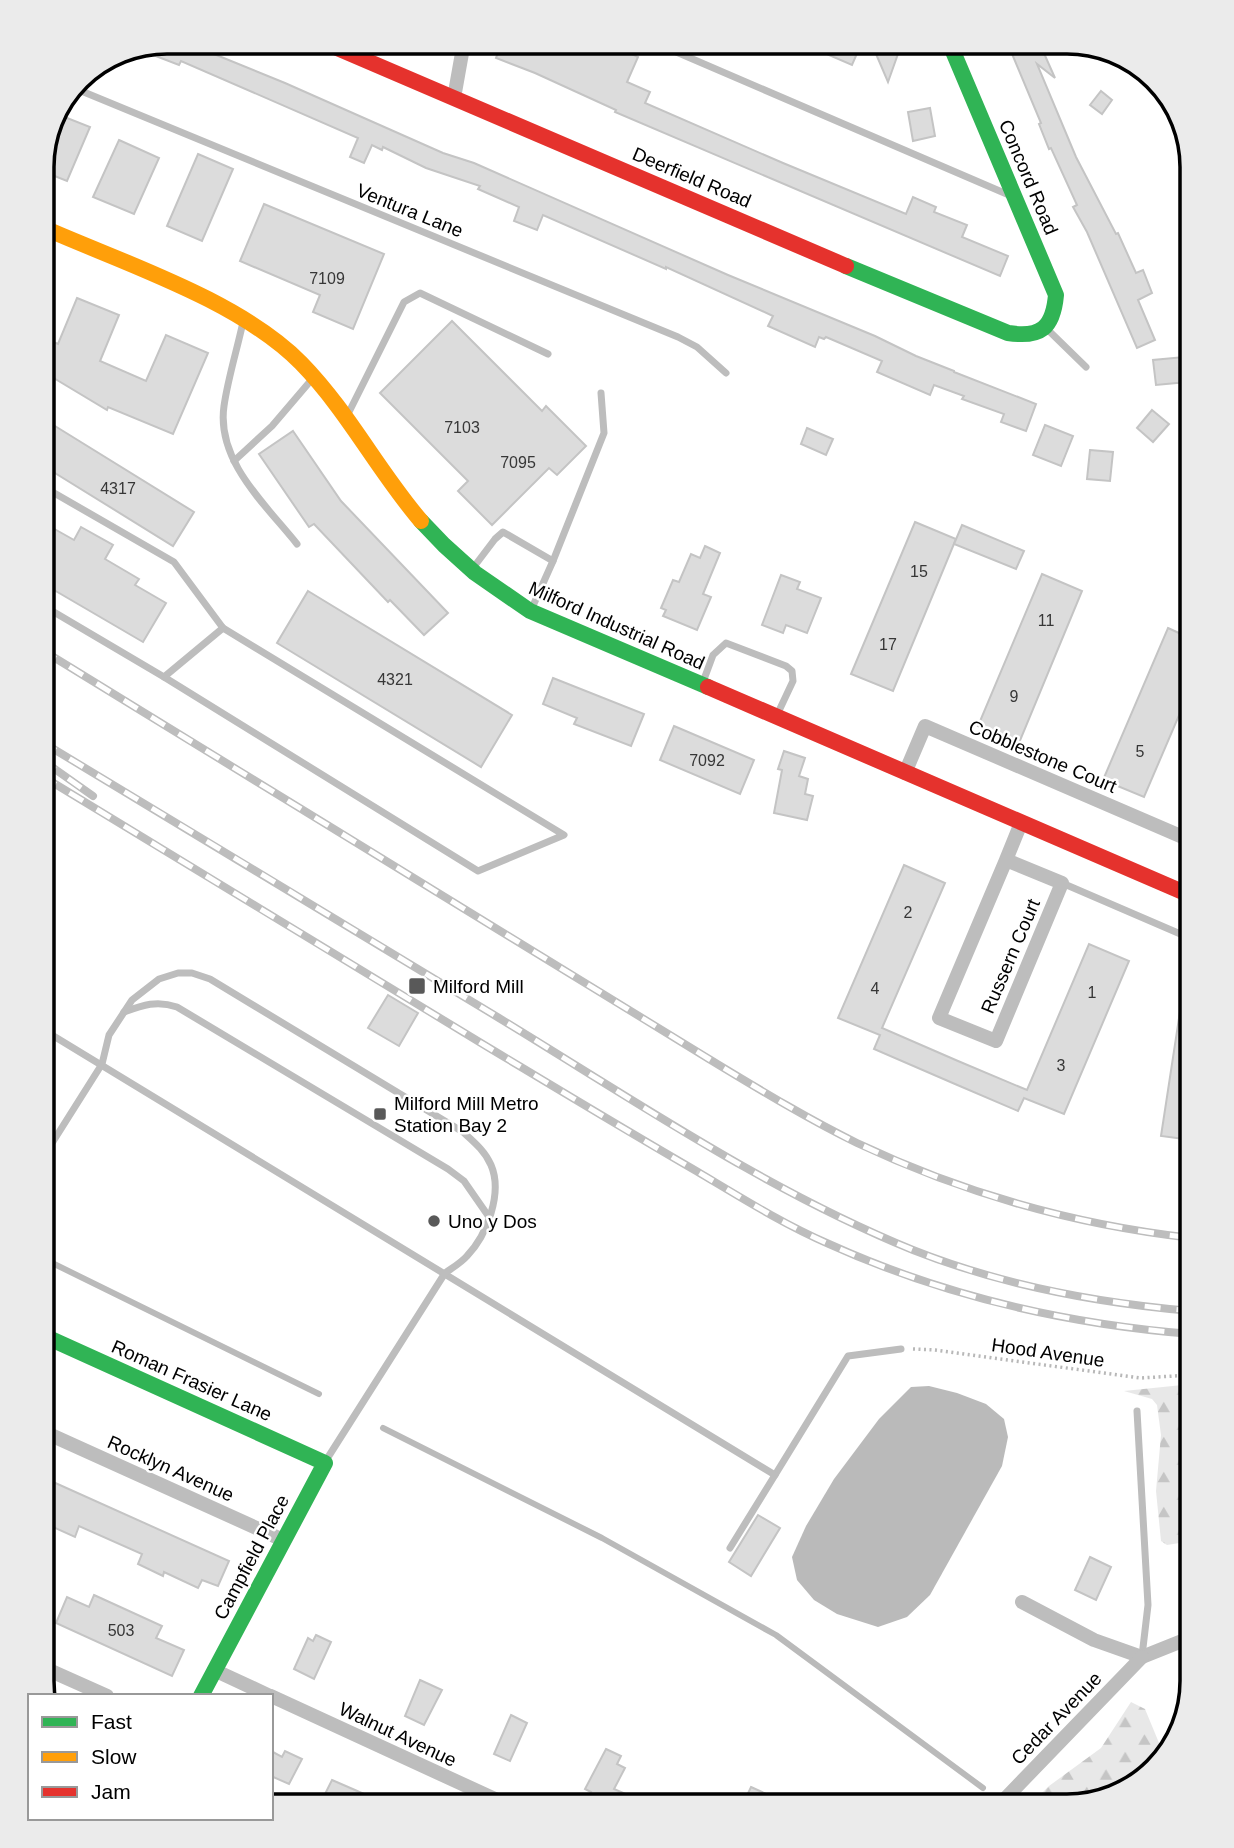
<svg xmlns="http://www.w3.org/2000/svg" width="1234" height="1848" viewBox="0 0 1234 1848" font-family="Arial,sans-serif">
	<defs>
		<pattern id="forest-firs" width="22" height="20" patternUnits="userSpaceOnUse" patternTransform="scale(1.75)"><rect width="22" height="20" fill="#e8e8e8"/><path d="M5 1l3.5 6h-7zM16 11l3.5 6h-7z" fill="#c5c5c5"/></pattern>
	</defs>
	<rect width="100%" height="100%" fill="#fff"/>
	<g fill="url(#forest-firs)">
		<path d="M1192,1384V1541L1167,1545L1161,1541L1156,1491L1161,1435L1157,1405L1152,1399L1124,1391Z"/>
		<path d="M1131,1702L1145,1709L1164,1755L1129,1789L1068,1806H1029L1049,1786L1101,1748Z"/>
	</g>
	<path fill="#bababa" d="M929,1386L957,1393L986,1404L1004,1419L1008,1437L1002,1466L930,1595L907,1617L878,1627L837,1614L814,1600L797,1580L792,1557L806,1526L834,1479L879,1419L911,1387Z"/>
	<g fill="none" stroke-linecap="round" stroke-linejoin="round">
		<g stroke="#bababa" stroke-width="6">
			<path d="M42,1258L319,1394"/>
			<path d="M383,1428L602,1538L776,1635L983,1788"/>
		</g>
	</g>
	<g fill="#dcdcdc" stroke="#c4c4c4" stroke-width="2">
		<path d="M167,42H181L209,52L285,83L443,153L474,163L728,275L875,336L916,356L954,371V372L1036,404L1026,431L1001,422L1004,414L962,399L964,396L934,385L930,395L877,372L882,361L826,337L824,339L819,337L815,347L768,326L773,316L666,267V269L543,215L537,230L514,221L519,207L478,189L480,186L426,168L383,147L382,150L372,145L364,163L350,157L358,138L181,61L179,65L135,48Z"/>
		<path d="M502,42H607L638,57L627,82L650,92L645,103L783,163L906,214L913,197L936,207L934,212L967,225L962,237L1008,256L1000,276L615,112L616,110L535,73L496,58Z"/>
		<path d="M799,42H862L852,65Z"/>
		<path d="M884,42H895L899,51L888,82L873,47Z"/>
		<path d="M1007,42H1039L1055,78L1037,64L1076,157L1116,234L1118,233L1136,273L1143,270L1152,293L1138,300L1155,340L1137,348L1087,232L1073,207L1077,205L1051,148L1049,149L1039,124L1041,123Z"/>
		<path d="M1101,91L1112,100L1102,114L1090,105Z"/>
		<path d="M930,108L935,136L913,141L908,112Z"/>
		<path d="M62,116L90,127L67,181L42,171V159Z"/>
		<path d="M119,140L159,158L134,214L93,197Z"/>
		<path d="M198,154L233,169L202,241L167,226Z"/>
		<path d="M264,204L384,254L353,329L313,312L320,295L240,261Z"/>
		<path d="M77,298L119,315L100,361L146,381L166,335L208,353L173,434L108,407L107,410L42,371V337L58,344Z"/>
		<path d="M452,321L542,411L546,406L586,446L557,475L549,468L492,525L458,491L468,481L380,393Z"/>
		<path d="M1184,357L1187,382L1156,385L1153,360Z"/>
		<path d="M1152,410L1169,424L1153,442L1137,428Z"/>
		<path d="M42,418L194,512L173,546L42,465Z"/>
		<path d="M1045,425L1073,436L1061,466L1033,455Z"/>
		<path d="M807,428L833,439L826,455L801,444Z"/>
		<path d="M293,431L341,501L448,613L424,635L390,600L388,602L314,524L309,527L259,454Z"/>
		<path d="M1090,450L1113,452L1110,481L1087,479Z"/>
		<path d="M42,522L74,540L81,527L113,545L105,559L139,579L135,585L166,603L143,642L42,583Z"/>
		<path d="M915,522L956,539L893,691L851,674Z"/>
		<path d="M962,525L1024,551L1016,569L954,544Z"/>
		<path d="M705,546L720,553L703,594L711,597L697,630L663,616L666,610L661,608L673,580L679,582L691,554L700,558Z"/>
		<path d="M1042,574L1082,591L1019,743L978,726Z"/>
		<path d="M781,575L800,582L797,589L821,598L807,633L786,625L783,633L762,625Z"/>
		<path d="M308,591L512,715L481,767L277,643Z"/>
		<path d="M1168,628L1192,639V685L1144,797L1103,780Z"/>
		<path d="M553,678L644,714L631,746L574,724L577,718L543,704Z"/>
		<path d="M674,726L754,760L740,794L660,760Z"/>
		<path d="M784,751L805,758L799,776L808,779L805,794L813,796L807,820L774,813L782,770L778,769Z"/>
		<path d="M904,865L945,883L882,1028L958,1061L1027,1090L1089,944L1129,961L1064,1114L1024,1098L1018,1111L955,1084L874,1049L880,1035L838,1018Z"/>
		<path d="M1183,992H1192V1140L1161,1136Z"/>
		<path d="M388,995L418,1013L399,1046L368,1028Z"/>
		<path d="M42,1477L229,1561L218,1586L202,1580L198,1588L164,1572L163,1576L138,1564L142,1554L79,1526L75,1537L42,1522Z"/>
		<path d="M758,1515L780,1528L751,1576L729,1562Z"/>
		<path d="M1090,1557L1111,1567L1096,1600L1075,1590Z"/>
		<path d="M94,1595L162,1626L156,1638L184,1650L172,1676L56,1623L67,1597L89,1607Z"/>
		<path d="M316,1635L331,1642L314,1679L294,1669L308,1638L313,1641Z"/>
		<path d="M420,1680L442,1690L424,1725L405,1716Z"/>
		<path d="M511,1715L527,1723L510,1761L494,1754Z"/>
		<path d="M606,1749L621,1756L617,1764L625,1768L614,1789L653,1806H584L591,1792L585,1789Z"/>
		<path d="M271,1751L282,1757L285,1751L302,1759L289,1784L271,1776Z"/>
		<path d="M332,1780L355,1790L391,1806H319Z"/>
		<path d="M751,1787L793,1806H742Z"/>
	</g>
	<g fill="none" stroke-linecap="round" stroke-linejoin="round">
		<path stroke="#b8b8b8" stroke-width="3.5" stroke-dasharray="2 3.5" stroke-linecap="butt" d="M913,1349L935,1350L1140,1378L1192,1375"/>
		<g stroke="#bdbdbd" stroke-width="7">
			<path d="M653,42L1009,195"/>
			<path d="M74,88L678,337L697,347L726,373"/>
			<path d="M243,322C237,350 228,378 224,406C216,461 266,505 297,544"/>
			<path d="M1047,329L1086,367"/>
			<path d="M348,414L404,302L420,293L548,354"/>
			<path d="M234,461L272,426L313,378"/>
			<path d="M42,486L174,562L223,628L564,835L478,871L164,677"/>
			<path d="M553,561L604,433L601,393"/>
			<path d="M473,568L495,539L503,532L553,561L532,608"/>
			<path d="M42,605L164,677L223,628"/>
			<path d="M703,682L713,655L726,643L786,666L792,671L793,681L777,715"/>
			<path d="M1062,883L1192,939"/>
			<path d="M124,1012C143,1005 157,1000 177,1007L448,1169L464,1181L489,1217"/>
			<path d="M42,1029L775,1475L848,1356L901,1349"/>
			<path d="M42,1159L102,1064L109,1035L132,1000L159,979L178,973H192L210,979L463,1132C474,1142 485,1151 491,1165C503,1193 487,1235 467,1256C461,1263 452,1268 445,1273L325,1462"/>
			<path d="M1137,1411L1148,1605L1142,1656"/>
			<path d="M730,1548L775,1475"/>
		</g>
		<g stroke="#bdbdbd" stroke-width="14">
			<path d="M454,98L464,42"/>
			<path d="M905,773L925,726L1192,841"/>
			<path d="M1006,860L939,1018L996,1041L1062,883L1006,860L1021,823"/>
			<path d="M42,1431L283,1540"/>
			<path d="M1022,1602L1094,1640L1142,1657L1192,1637"/>
			<path d="M42,1667L107,1696"/>
			<path d="M214,1670L270,1696"/>
			<path d="M271,1696L510,1806"/>
			<path d="M998,1806L1142,1657"/>
		</g>
		<g stroke="#30b455" stroke-width="16">
			<path d="M846,266L1008,333C1041,338 1053,328 1056,295L949,42"/>
			<path d="M421,521L444,545L475,573L530,611L708,687"/>
			<path d="M42,1335L325,1463L201,1696"/>
		</g>
		<path stroke="#ff9f0a" stroke-width="16" d="M42,227C123,263 239,300 301,363C348,411 378,471 421,521"/>
		<g stroke="#e5322d" stroke-width="16">
			<path d="M323,42L846,266"/>
			<path d="M708,687L1192,896"/>
		</g>
		<defs>
			<g id="rail">
				<path d="M42,650L709,1059C757,1088 806,1118 857,1143C963,1193 1075,1225 1192,1238"/>
				<path d="M42,742C195,834 347,926 499,1018C634,1100 766,1190 913,1250C1001,1285 1098,1303 1192,1311"/>
				<path d="M42,760L93,796"/>
				<path d="M42,776C190,866 338,956 486,1046C556,1088 627,1131 698,1172C740,1197 783,1224 829,1244C944,1296 1066,1324 1192,1334"/>
			</g>
		</defs>
		<use href="#rail" stroke="#bdbdbd" stroke-width="8"/>
		<use href="#rail" stroke="#fff" stroke-width="5" stroke-dasharray="16" stroke-linecap="butt"/>
	</g>
	<g fill="#595959" stroke="#fff" stroke-width="2.5">
		<rect x="408" y="977" width="18" height="18" rx="3.5"/>
		<rect x="373" y="1107" width="14" height="14" rx="3.5"/>
		<circle cx="434" cy="1221" r="7"/>
	</g>
	<g text-anchor="middle" stroke-width="5" stroke-linejoin="round" paint-order="stroke">
		<g font-size="16" fill="#373737">
			<text x="327" y="284">7109</text>
			<text x="462" y="433">7103</text>
			<text x="518" y="468">7095</text>
			<text x="118" y="494">4317</text>
			<text x="919" y="577">15</text>
			<text x="1046" y="626">11</text>
			<text x="888" y="650">17</text>
			<text x="395" y="685">4321</text>
			<text x="1014" y="702">9</text>
			<text x="1140" y="757">5</text>
			<text x="707" y="766">7092</text>
			<text x="908" y="918">2</text>
			<text x="875" y="994">4</text>
			<text x="1092" y="998">1</text>
			<text x="1061" y="1071">3</text>
			<text x="121" y="1636">503</text>
		</g>
		<g font-size="19" fill="#000" stroke="#fff">
			<text transform="translate(692 177) rotate(23)" y="7">Deerfield Road</text>
			<text transform="translate(1029 177) rotate(67)" y="7">Concord Road</text>
			<text transform="translate(410 210) rotate(22)" y="7">Ventura Lane</text>
			<text transform="translate(617 625) rotate(24)" y="7">Milford Industrial Road</text>
			<text transform="translate(1043 756) rotate(23)" y="7">Cobblestone Court</text>
			<text transform="translate(1010 956) rotate(-67)" y="7">Russern Court</text>
			<text transform="translate(1048 1352) rotate(8)" y="7">Hood Avenue</text>
			<text transform="translate(192 1380) rotate(24)" y="7">Roman Frasier Lane</text>
			<text transform="translate(171 1468) rotate(24)" y="7">Rocklyn Avenue</text>
			<text transform="translate(251 1557) rotate(-62)" y="7">Campfield Place</text>
			<text transform="translate(1056 1718) rotate(-46)" y="7">Cedar Avenue</text>
			<text transform="translate(398 1734) rotate(25)" y="7">Walnut Avenue</text>
		</g>
		<g font-size="19" fill="#000" stroke="#fff" text-anchor="start">
			<text x="433" y="993">Milford Mill</text>
			<text x="394" y="1110">Milford Mill Metro<tspan x="394" dy="22">Station Bay 2</tspan></text>
			<text x="448" y="1228">Uno y Dos</text>
		</g>
	</g>
	<path d="M0 0H1234V1848H0ZM167 54H1067A113 113 0 0 1 1180 167V1681A113 113 0 0 1 1067 1794H167A113 113 0 0 1 54 1681V167A113 113 0 0 1 167 54Z" fill="#ebebeb" fill-rule="evenodd"/>
	<path fill="none" stroke="#000" stroke-width="3.5" d="M167 54H1067A113 113 0 0 1 1180 167V1681A113 113 0 0 1 1067 1794H167A113 113 0 0 1 54 1681V167A113 113 0 0 1 167 54Z"/>
	<rect x="28" y="1694" width="245" height="126" fill="#ffffff" stroke="#999999" stroke-width="2"/>
	<rect x="42" y="1717" width="35" height="10" fill="#30b455" stroke="#999999" stroke-width="2"/>
	<text x="91" y="1729" font-size="21" fill="#000000">Fast</text>
	<rect x="42" y="1752" width="35" height="10" fill="#ff9f0a" stroke="#999999" stroke-width="2"/>
	<text x="91" y="1764" font-size="21" fill="#000000">Slow</text>
	<rect x="42" y="1787" width="35" height="10" fill="#e5322d" stroke="#999999" stroke-width="2"/>
	<text x="91" y="1799" font-size="21" fill="#000000">Jam</text>
</svg>
